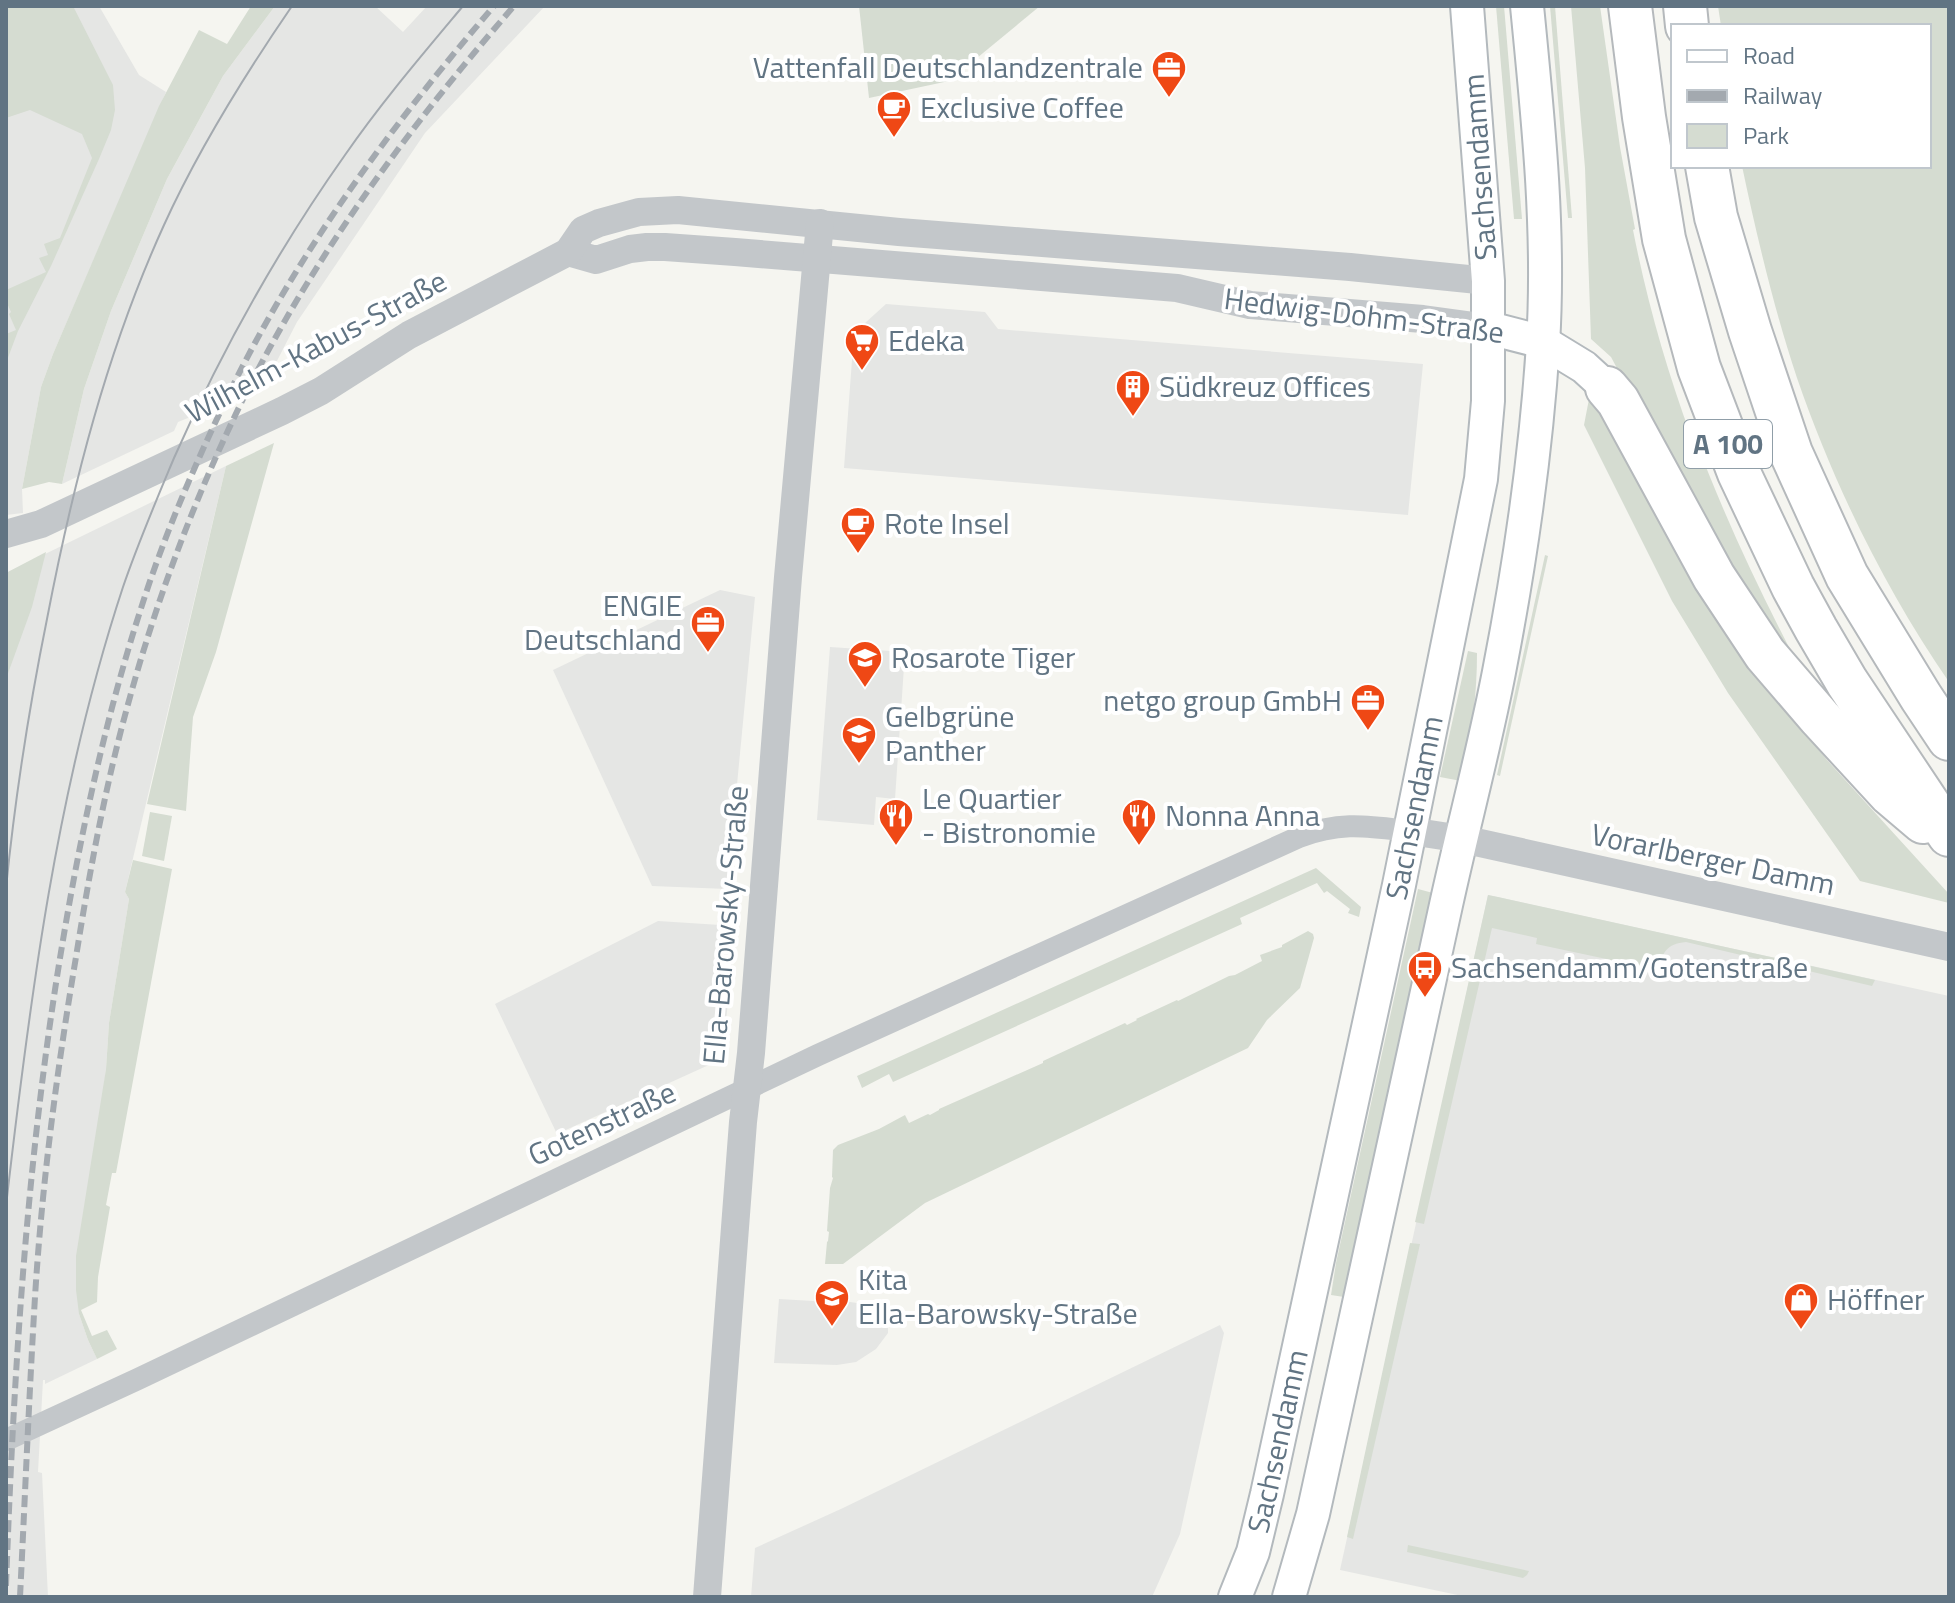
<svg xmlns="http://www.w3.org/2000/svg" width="1955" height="1603" viewBox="0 0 1955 1603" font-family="'Titillium Web',sans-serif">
	<rect width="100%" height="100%" fill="#f5f5f0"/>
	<g fill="#e5e6e4">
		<path d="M6,6H99L139,75L166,92L53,354L41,387L22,489L23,513L6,515Z"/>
		<path d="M275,6H375L403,32L427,6H545L425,133L297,322L263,388L178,422L174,431L62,484L84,389L111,311L167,179L223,76Z"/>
		<path d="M886,304L985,312L998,329L1423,364L1408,515L844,468L854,333Z"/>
		<path d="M226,466L125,892L129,899L109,1023L106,1069L79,1314L88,1340L97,1359L45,1384V1380H43L38,1472L42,1473L48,1597H6V573Z"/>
		<path d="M720,590L755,597L727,889L652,886L553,670Z"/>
		<path d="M830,647L905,652L895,799L876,797L874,825L817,820Z"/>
		<path d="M1488,895L1949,996V1597H1467L1340,1570Z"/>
		<path d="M658,921L736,926L722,1059L557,1134L495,1004Z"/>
		<path d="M779,1299L830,1302L843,1301L864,1304L878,1311L888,1323V1333L876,1349L856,1362L837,1365L774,1363Z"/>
		<path d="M1220,1325L1224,1333L1180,1534L1152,1597H751L755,1548L843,1508Z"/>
	</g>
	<g fill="#d5dcd1">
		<path d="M6,6H73L113,85L115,110L111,130L99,159L51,266L18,331L6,363V334L16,330L9,314L11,312L6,301V290L46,272L39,258L48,255L44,244L60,238L92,158L82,134L30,110L6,118Z"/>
		<path d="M251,6H275L223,76L167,179L111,311L84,389L62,484L49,482L22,489L41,387L53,354L159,106L199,30L227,44Z"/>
		<path d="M859,6H1040L949,81L869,98Z"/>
		<path d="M1496,6H1504L1522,219H1514Z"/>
		<path d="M1550,6H1555L1572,218H1568Z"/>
		<path d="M1571,6H1600L1620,147L1635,229L1633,230C1647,301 1666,368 1691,436H1694C1723,513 1755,582 1793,655L1790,657L1698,520L1611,357L1591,339L1585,168Z"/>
		<path d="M1718,6H1949V682C1885,589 1834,485 1797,378C1774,309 1757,237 1742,166H1929V26H1721Z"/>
		<path d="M1589,399L1597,402L1752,666L1827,760L1949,894V903L1860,881L1728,693L1672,601L1584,425Z"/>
		<path d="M274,443L216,652L193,717L186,811L147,804L226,466Z"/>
		<path d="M46,552L32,607L6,679V573Z"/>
		<path d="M1545,555L1548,556L1500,776L1497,775Z"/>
		<path d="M1468,651L1477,653C1477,699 1471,737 1461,781L1440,777Z"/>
		<path d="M150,812L172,816L164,861L142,856Z"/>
		<path d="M133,860L172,869L116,1173H112L106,1205L110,1207L98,1277L97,1302L81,1310L92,1336L107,1330L117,1349L97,1359L88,1340L79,1314L76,1290V1256L106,1069L109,1023L129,899L125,892Z"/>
		<path d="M1316,868L1361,907L1359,917L1348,913L1350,909L1327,891L1324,893L1317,883L1240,918L1242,924L893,1082L889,1074L862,1088L857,1076Z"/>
		<path d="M1418,889L1433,893L1344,1297L1331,1295L1336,1263Z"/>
		<path d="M1488,895L1498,897L1875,980L1872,986L1686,942C1666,944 1663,952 1658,970L1536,944L1537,938L1492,928L1424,1224L1415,1222Z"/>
		<path d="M1308,931L1313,934L1314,938L1300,988L1267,1020L1248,1048L925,1203L843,1264H825L827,1242L828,1241L829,1232L827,1231L830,1188L833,1178L832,1177L833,1150L838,1145L879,1129L905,1115L909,1123L928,1114L930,1115L939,1110V1109L1043,1063V1061L1125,1023L1127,1025L1137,1020L1136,1019L1177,1000L1178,1001L1229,976L1235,975L1262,961L1260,955L1282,947V945Z"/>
		<path d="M1410,1243L1420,1244L1353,1539L1347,1537Z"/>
		<path d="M1408,1545L1529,1571L1527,1575L1523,1578L1407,1552Z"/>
	</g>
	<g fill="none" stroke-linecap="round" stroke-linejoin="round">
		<defs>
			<g id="secondary">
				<path d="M1489,328L1543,342L1584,367L1607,388"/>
				<path id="s1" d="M1235,1597L1253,1552L1267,1494L1399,885L1481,479L1488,401V281L1467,6"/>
				<path d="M1289,1597L1313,1514C1357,1311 1401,1108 1446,905C1463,827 1484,750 1499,672C1520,564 1536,454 1543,344C1550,231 1538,118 1527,6"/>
			</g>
			<g id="motorway">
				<path d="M1630,6L1644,117L1664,239L1699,368L1739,473L1793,587L1816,629L1847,682L1949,835"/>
				<path d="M1685,6L1687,26"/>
				<path d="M1707,166L1716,217L1750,331L1791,453L1847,576L1921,697L1949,739"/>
				<path d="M1607,388L1618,401L1714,577L1765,654L1820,718L1890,794L1923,822"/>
			</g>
		</defs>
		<use href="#secondary" stroke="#b3b9bd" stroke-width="36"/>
		<use href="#motorway" stroke="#b5b9bc" stroke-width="46"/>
		<path stroke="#c3c7ca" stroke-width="22" d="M6,1440L138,1379L818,1055L1299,837C1340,821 1367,826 1410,831"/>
		<g stroke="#c3c7ca" stroke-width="28">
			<path d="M568,252L596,260L630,249L647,247H665L735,252L1177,288L1250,305L1423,319L1489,328"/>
			<path d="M6,534L41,524L282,411L321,391L409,335L568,252L583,230L599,223L639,212L678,210L899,232L1350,267L1488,281"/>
			<path d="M1410,831L1462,839L1949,947"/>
			<path d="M707,1597L743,1122L751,1053L788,577L820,223"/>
		</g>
		<use href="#secondary" stroke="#fff" stroke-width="32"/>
		<use href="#motorway" stroke="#fff" stroke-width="42"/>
		<g stroke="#a3a9af" stroke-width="2">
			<path d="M6,888C15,798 29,708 47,619C73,484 107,350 164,225C199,148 244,76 292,6"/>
			<path d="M6,1206C30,997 57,787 123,587C138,543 156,501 174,458C221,352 277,251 345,155C381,103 422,55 463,6"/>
		</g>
		<g stroke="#a3a9af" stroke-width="6" stroke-dasharray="12 6" stroke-linecap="butt">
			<path d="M6,1586C14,1367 27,1151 64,934C84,816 110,700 148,587C169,525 195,465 223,406C292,260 389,128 494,6"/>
			<path d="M20,1597C25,1497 29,1397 35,1297C42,1183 57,1070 76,957C90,869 106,782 130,697C159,592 198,490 246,393C318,250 409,127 514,6"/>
		</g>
	</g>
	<defs>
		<symbol id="office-pin" viewBox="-11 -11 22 30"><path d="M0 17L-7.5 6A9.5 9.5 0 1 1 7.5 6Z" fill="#ef4815" stroke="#fff"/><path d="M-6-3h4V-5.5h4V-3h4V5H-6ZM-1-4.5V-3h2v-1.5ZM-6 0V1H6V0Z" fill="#fff"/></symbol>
		<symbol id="cafe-pin" viewBox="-11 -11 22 30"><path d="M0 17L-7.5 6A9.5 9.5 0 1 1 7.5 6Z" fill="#ef4815" stroke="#fff"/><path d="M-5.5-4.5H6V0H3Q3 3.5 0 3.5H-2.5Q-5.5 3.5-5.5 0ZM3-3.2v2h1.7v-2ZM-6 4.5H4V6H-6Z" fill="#fff"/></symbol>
		<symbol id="supermarket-pin" viewBox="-11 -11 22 30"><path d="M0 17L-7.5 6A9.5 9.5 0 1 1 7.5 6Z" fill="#ef4815" stroke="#fff"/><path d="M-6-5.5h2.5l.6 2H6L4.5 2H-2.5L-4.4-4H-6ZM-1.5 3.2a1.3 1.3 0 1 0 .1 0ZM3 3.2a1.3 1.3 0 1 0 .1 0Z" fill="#fff"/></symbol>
		<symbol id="building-pin" viewBox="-11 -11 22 30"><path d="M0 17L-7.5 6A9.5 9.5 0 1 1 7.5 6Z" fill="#ef4815" stroke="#fff"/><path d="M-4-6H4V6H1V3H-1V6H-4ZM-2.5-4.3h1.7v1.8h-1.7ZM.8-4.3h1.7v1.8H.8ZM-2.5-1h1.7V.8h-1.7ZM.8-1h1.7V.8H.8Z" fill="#fff"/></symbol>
		<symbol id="school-pin" viewBox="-11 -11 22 30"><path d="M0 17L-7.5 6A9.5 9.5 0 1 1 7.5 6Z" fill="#ef4815" stroke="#fff"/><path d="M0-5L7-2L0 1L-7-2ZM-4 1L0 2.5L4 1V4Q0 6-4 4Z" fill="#fff"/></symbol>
		<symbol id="restaurant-pin" viewBox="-11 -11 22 30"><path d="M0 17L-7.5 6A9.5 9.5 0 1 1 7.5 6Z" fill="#ef4815" stroke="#fff"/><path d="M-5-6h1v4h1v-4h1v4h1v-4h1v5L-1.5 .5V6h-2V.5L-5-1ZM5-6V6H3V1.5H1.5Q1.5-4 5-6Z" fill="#fff"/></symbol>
		<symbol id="bus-pin" viewBox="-11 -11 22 30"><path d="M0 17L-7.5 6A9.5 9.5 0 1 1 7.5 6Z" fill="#ef4815" stroke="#fff"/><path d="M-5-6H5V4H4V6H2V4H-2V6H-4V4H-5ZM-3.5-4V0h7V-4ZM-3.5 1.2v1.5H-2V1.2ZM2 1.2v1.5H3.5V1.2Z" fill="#fff"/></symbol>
		<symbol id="shop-pin" viewBox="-11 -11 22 30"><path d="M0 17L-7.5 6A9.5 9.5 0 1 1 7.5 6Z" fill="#ef4815" stroke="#fff"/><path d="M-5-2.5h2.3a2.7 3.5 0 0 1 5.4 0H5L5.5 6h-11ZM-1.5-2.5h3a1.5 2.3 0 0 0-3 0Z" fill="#fff"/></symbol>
	</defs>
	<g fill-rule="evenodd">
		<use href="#office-pin" x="1149" y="48" width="40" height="54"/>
		<use href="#cafe-pin" x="874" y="88" width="40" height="54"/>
		<use href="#supermarket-pin" x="842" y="321" width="40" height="54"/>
		<use href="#building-pin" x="1113" y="367" width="40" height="54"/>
		<use href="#cafe-pin" x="838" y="504" width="40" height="54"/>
		<use href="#office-pin" x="688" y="603" width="40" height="54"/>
		<use href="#school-pin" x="845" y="638" width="40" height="54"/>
		<use href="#office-pin" x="1348" y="681" width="40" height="54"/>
		<use href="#school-pin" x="839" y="714" width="40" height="54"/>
		<use href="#restaurant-pin" x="876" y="796" width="40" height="54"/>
		<use href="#restaurant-pin" x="1119" y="796" width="40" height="54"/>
		<use href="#bus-pin" x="1405" y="948" width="40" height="54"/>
		<use href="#school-pin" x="812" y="1277" width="40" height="54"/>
		<use href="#shop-pin" x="1781" y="1280" width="40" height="54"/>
	</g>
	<g text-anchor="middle" stroke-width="8" stroke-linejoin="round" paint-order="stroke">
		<rect fill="#fff" stroke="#909ea8" stroke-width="2" x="1684" y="420" width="88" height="48" rx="6"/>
		<g font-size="28" font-weight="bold" fill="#617483">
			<text x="1728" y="454">A 100</text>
		</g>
		<g font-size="30" fill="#617483" stroke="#fff" text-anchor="start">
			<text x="1143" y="78" text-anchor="end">Vattenfall Deutschlandzentrale</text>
			<text x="920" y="118">Exclusive Coffee</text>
			<text x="888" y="351">Edeka</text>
			<text x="1159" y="397">Südkreuz Offices</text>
			<text x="884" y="534">Rote Insel</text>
			<text x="682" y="616" text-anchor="end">ENGIE<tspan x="682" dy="34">Deutschland</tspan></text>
			<text x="891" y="668">Rosarote Tiger</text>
			<text x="1342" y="711" text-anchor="end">netgo group GmbH</text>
			<text x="885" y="727">Gelbgrüne<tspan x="885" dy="34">Panther</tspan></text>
			<text x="922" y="809">Le Quartier<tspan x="922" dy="34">- Bistronomie</tspan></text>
			<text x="1165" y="826">Nonna Anna</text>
			<text x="1451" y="978">Sachsendamm/Gotenstraße</text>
			<text x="858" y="1290">Kita<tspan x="858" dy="34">Ella-Barowsky-Straße</tspan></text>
			<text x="1827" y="1310">Höffner</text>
		</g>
		<g font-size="30" fill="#617483" stroke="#fff">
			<text transform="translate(1480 167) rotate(-94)" y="10">Sachsendamm</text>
			<text transform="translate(1364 316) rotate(7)" y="10">Hedwig-Dohm-Straße</text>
			<text transform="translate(316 347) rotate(-28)" y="10">Wilhelm-Kabus-Straße</text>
			<text dy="10" stroke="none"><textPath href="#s1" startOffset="810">Sachsendamm</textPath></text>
			<text transform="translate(1713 860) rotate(12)" y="10">Vorarlberger Damm</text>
			<text transform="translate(726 925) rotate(-85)" y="10">Ella-Barowsky-Straße</text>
			<text transform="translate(602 1124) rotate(-25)" y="10">Gotenstraße</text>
			<text dy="10" stroke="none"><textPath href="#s1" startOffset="162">Sachsendamm</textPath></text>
		</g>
	</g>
	<rect width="1955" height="1603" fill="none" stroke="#617483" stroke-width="16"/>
	<rect x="1671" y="24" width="260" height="144" fill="#ffffff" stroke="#c0c7cd" stroke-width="2"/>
	<rect x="1687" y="50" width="40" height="12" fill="#ffffff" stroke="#c0c7cd" stroke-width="2"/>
	<text x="1743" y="64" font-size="24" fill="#617483">Road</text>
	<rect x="1687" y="90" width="40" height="12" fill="#a3a9af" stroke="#c0c7cd" stroke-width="2"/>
	<text x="1743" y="104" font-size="24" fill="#617483">Railway</text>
	<rect x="1687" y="124" width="40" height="24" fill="#d5dcd1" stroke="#c0c7cd" stroke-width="2"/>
	<text x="1743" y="144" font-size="24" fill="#617483">Park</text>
</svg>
